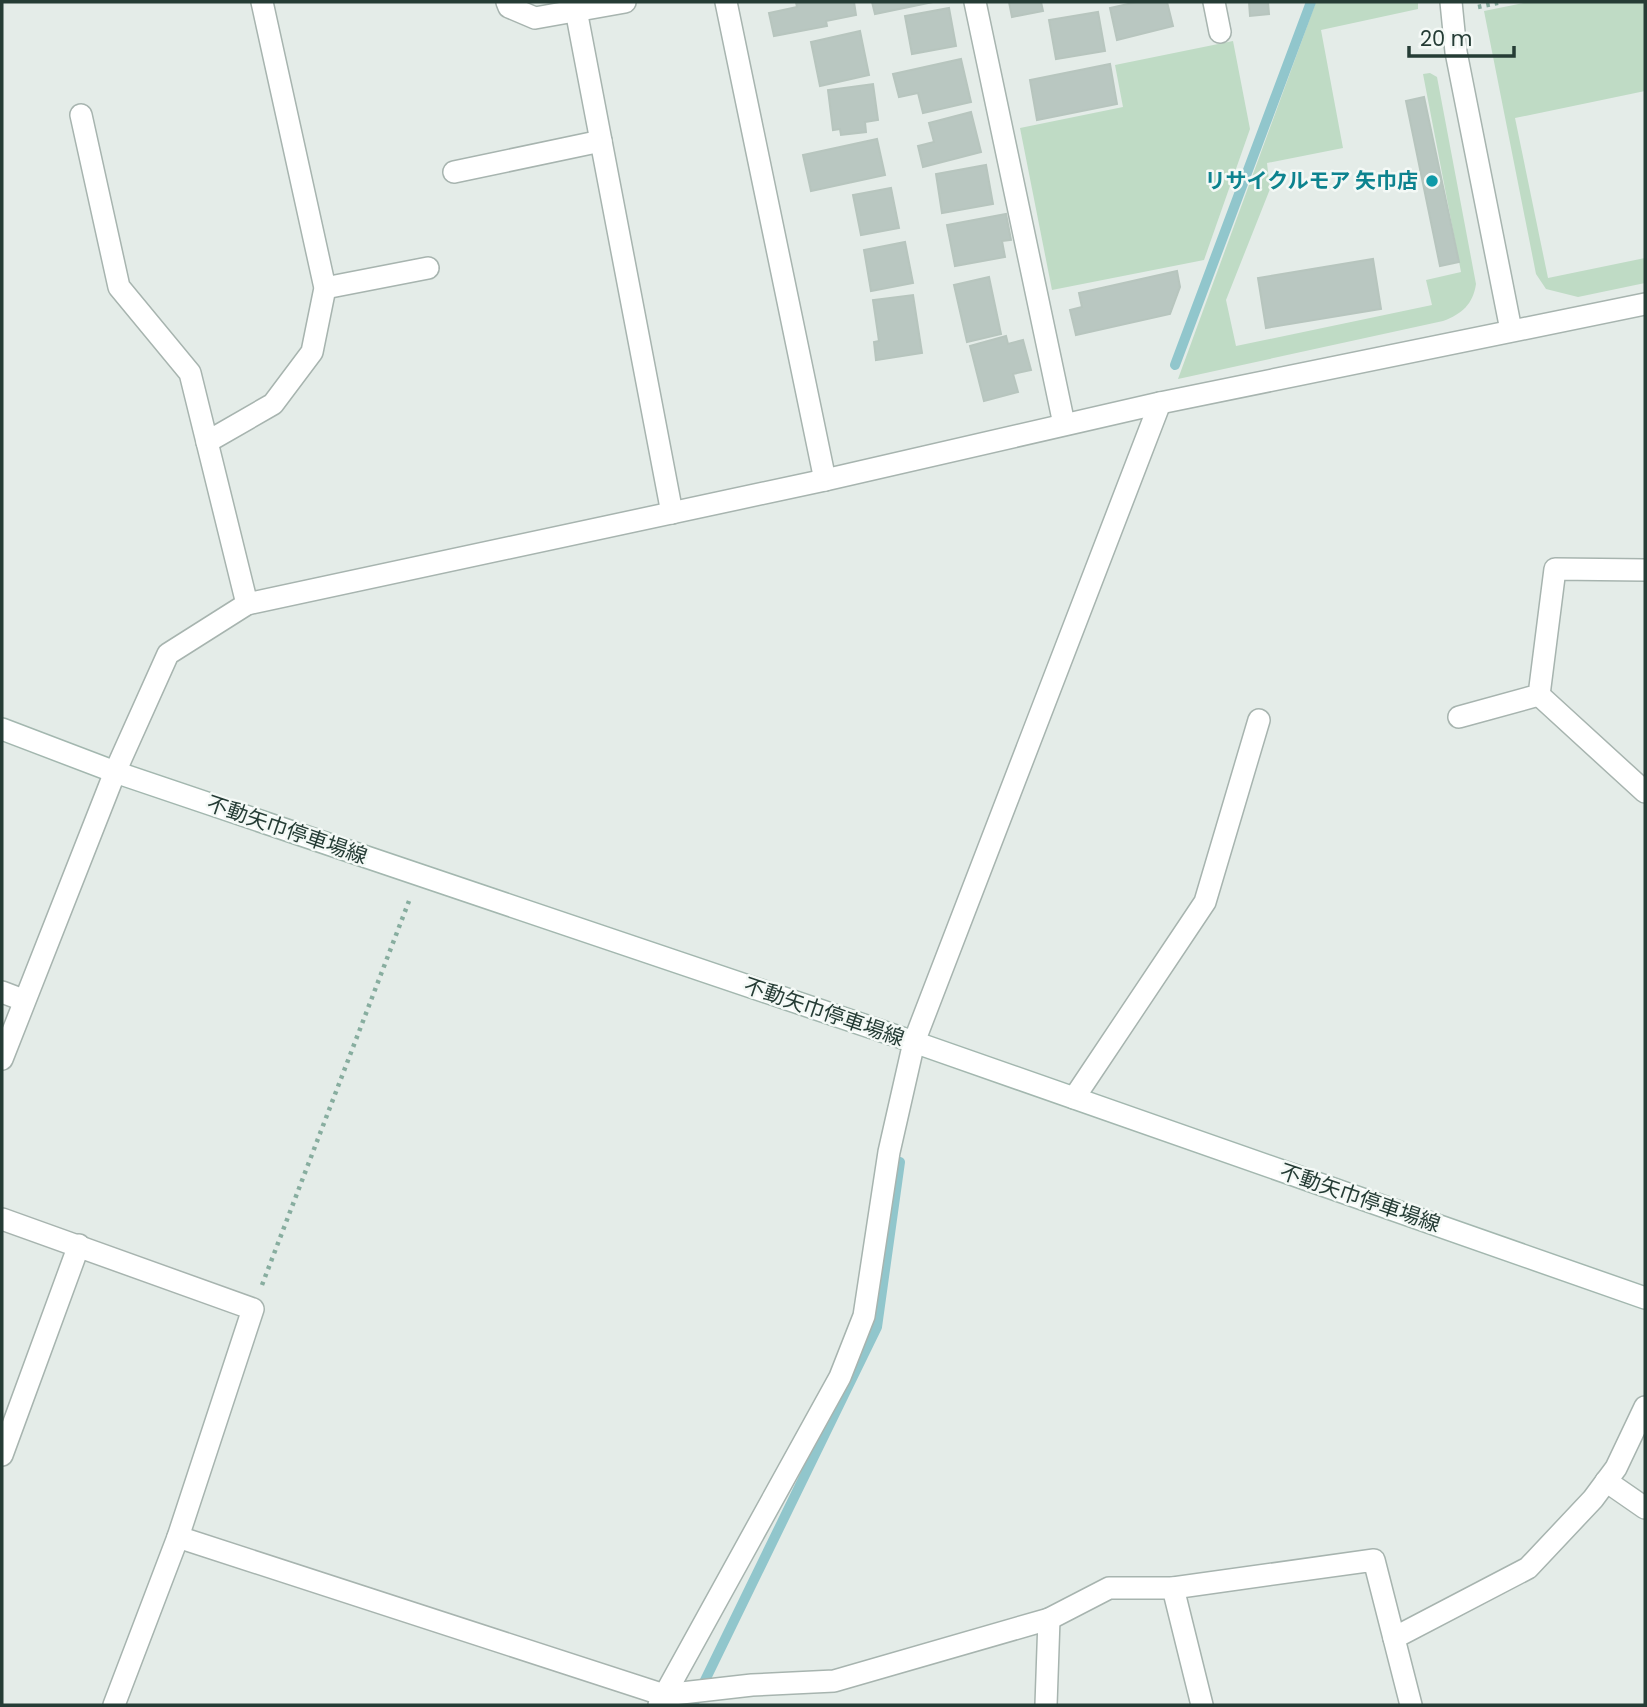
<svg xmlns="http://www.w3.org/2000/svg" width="1647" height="1707" viewBox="0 0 1647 1707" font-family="Poppins,'Noto Sans JP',sans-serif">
	<rect width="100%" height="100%" fill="#e4ece8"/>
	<g fill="#bfdbc5">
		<path d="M1316,2H1418V9L1321,30L1343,148L1267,163L1270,189L1226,300L1236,346L1432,305L1426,280L1461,272L1423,74L1430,73L1437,77L1476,284C1473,304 1462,314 1443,321L1178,379Z"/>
		<path d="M1529,2H1645V91L1515,118L1548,278L1645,258V283L1578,297L1546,289L1536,274L1484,11Z"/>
		<path d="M1233,41L1250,129L1204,260L1052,290L1020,128L1123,107L1115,65Z"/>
	</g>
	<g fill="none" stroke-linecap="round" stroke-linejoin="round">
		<g stroke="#91c6cc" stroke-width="10">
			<path d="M1175,365L1311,2"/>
			<path d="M693,1705L877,1327L900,1162"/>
		</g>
	</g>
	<g fill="#b9c7c1" stroke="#b7c5be" stroke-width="2">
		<path d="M796,2H854L856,15L826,21L827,26L774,36L769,13L797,7Z"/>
		<path d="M872,2H933L875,14Z"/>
		<path d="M1009,2H1041L1043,11L1012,17Z"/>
		<path d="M1137,2H1167L1173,26L1117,40L1110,8Z"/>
		<path d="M1249,2H1268L1269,14L1250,16Z"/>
		<path d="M949,8L956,46L912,54L905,16Z"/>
		<path d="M1098,12L1105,51L1056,59L1049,20Z"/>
		<path d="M860,31L869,75L820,86L811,42Z"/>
		<path d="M961,59L971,102L923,113L918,93L899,97L893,74Z"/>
		<path d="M1110,64L1117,104L1037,120L1030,80Z"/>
		<path d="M873,84L878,120L865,122L866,132L841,135L840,129L833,130L828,90Z"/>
		<path d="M1424,97L1459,262L1440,266L1406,101Z"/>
		<path d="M971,112L981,152L923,167L918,146L934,142L929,123Z"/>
		<path d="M877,139L885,175L811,191L803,155Z"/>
		<path d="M986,165L993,204L942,213L936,174Z"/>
		<path d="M891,188L899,228L861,235L853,195Z"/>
		<path d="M1006,214L1011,240L1002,241L1005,257L955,266L947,225Z"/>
		<path d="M905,242L913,283L871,291L864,250Z"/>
		<path d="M1373,259L1381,309L1266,328L1258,278Z"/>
		<path d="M1177,271L1180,287L1170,314L1076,335L1070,310L1082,307L1079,293Z"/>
		<path d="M989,277L1001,334L967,342L954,285Z"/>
		<path d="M913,295L922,353L876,360L874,342L879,341L873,300Z"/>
		<path d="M1006,336L1008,344L1023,340L1031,370L1013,374L1018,392L984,401L970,346Z"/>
	</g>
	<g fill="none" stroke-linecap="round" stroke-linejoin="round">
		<defs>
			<path id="service" d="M1451,2L1456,52L1511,330"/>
			<g id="minor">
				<path d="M507,2L509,7L535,18L625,2"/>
				<path d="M726,2L825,480"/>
				<path d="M975,2L1064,424"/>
				<path d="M1214,2L1220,32"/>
				<path d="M576,10L672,513"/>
				<path d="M81,115L119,287L190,373L247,604"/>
				<path d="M454,172L601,141"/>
				<path d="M325,288L428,268"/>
				<path d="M207,442L273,404L312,352L325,288L262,2"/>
				<path d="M1539,695L1645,792"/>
				<path d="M1459,717L1539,695L1555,569L1645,570"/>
				<path d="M2,992L23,1000"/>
				<path d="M1074,1098L1205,902L1259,720"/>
				<path d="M2,1219L253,1309L178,1537L114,1705"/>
				<path d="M2,1455L79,1245"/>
				<path d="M1606,1481L1645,1508"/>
				<path d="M178,1537L664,1695L752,1685L834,1681L1049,1619L1109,1588H1173L1374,1560L1411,1705"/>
				<path d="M1173,1588L1202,1705"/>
				<path d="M1394,1638L1528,1568L1593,1499L1616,1468L1645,1407"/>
				<path d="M659,1705L840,1377L864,1316L889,1152L914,1042L1160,403"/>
				<path d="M1046,1705L1049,1619"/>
			</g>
			<path id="tertiary" d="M2,1059L115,772L168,654L247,604L825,480L1160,403L1645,304"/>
			<path id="secondary" d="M2,729L115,772L914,1042L1645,1298"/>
		</defs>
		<use href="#service" stroke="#a7b4af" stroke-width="24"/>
		<use href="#minor" stroke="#a7b4af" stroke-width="24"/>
		<use href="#tertiary" stroke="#a7b4af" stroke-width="24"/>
		<use href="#secondary" stroke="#a3b7af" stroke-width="24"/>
		<g stroke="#87ad9f" stroke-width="4.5" stroke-dasharray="3.5 5" stroke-linecap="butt">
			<path d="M1478,7L1502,2"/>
			<path d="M262,1285L409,901"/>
		</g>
		<use href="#service" stroke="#fff" stroke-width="21"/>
		<use href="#minor" stroke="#fff" stroke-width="21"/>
		<use href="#tertiary" stroke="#fff" stroke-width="21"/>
		<use href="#secondary" stroke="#fff" stroke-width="21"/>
	</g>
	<circle fill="#0f9aa8" stroke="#f4f9f6" stroke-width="2.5" cx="1432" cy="181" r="7"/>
	<g text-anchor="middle" stroke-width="5" stroke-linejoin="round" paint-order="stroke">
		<g font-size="21" font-weight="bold" fill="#0d838f" stroke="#f4f9f6" text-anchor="end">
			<text x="1418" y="188">リサイクルモア 矢巾店</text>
		</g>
		<g font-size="21" fill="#253c35" stroke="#f4f9f6">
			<text transform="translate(287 830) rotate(19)" y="7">不動矢巾停車場線</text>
			<text transform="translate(824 1012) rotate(19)" y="7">不動矢巾停車場線</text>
			<text transform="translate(1360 1198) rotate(19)" y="7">不動矢巾停車場線</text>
		</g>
	</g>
	<rect width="1647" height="1707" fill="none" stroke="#253c35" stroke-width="7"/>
	<path d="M1409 46v10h105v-10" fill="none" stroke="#253c35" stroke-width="3.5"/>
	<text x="1420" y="46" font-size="21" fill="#253c35" stroke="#f4f9f6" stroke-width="5" paint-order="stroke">20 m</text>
</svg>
